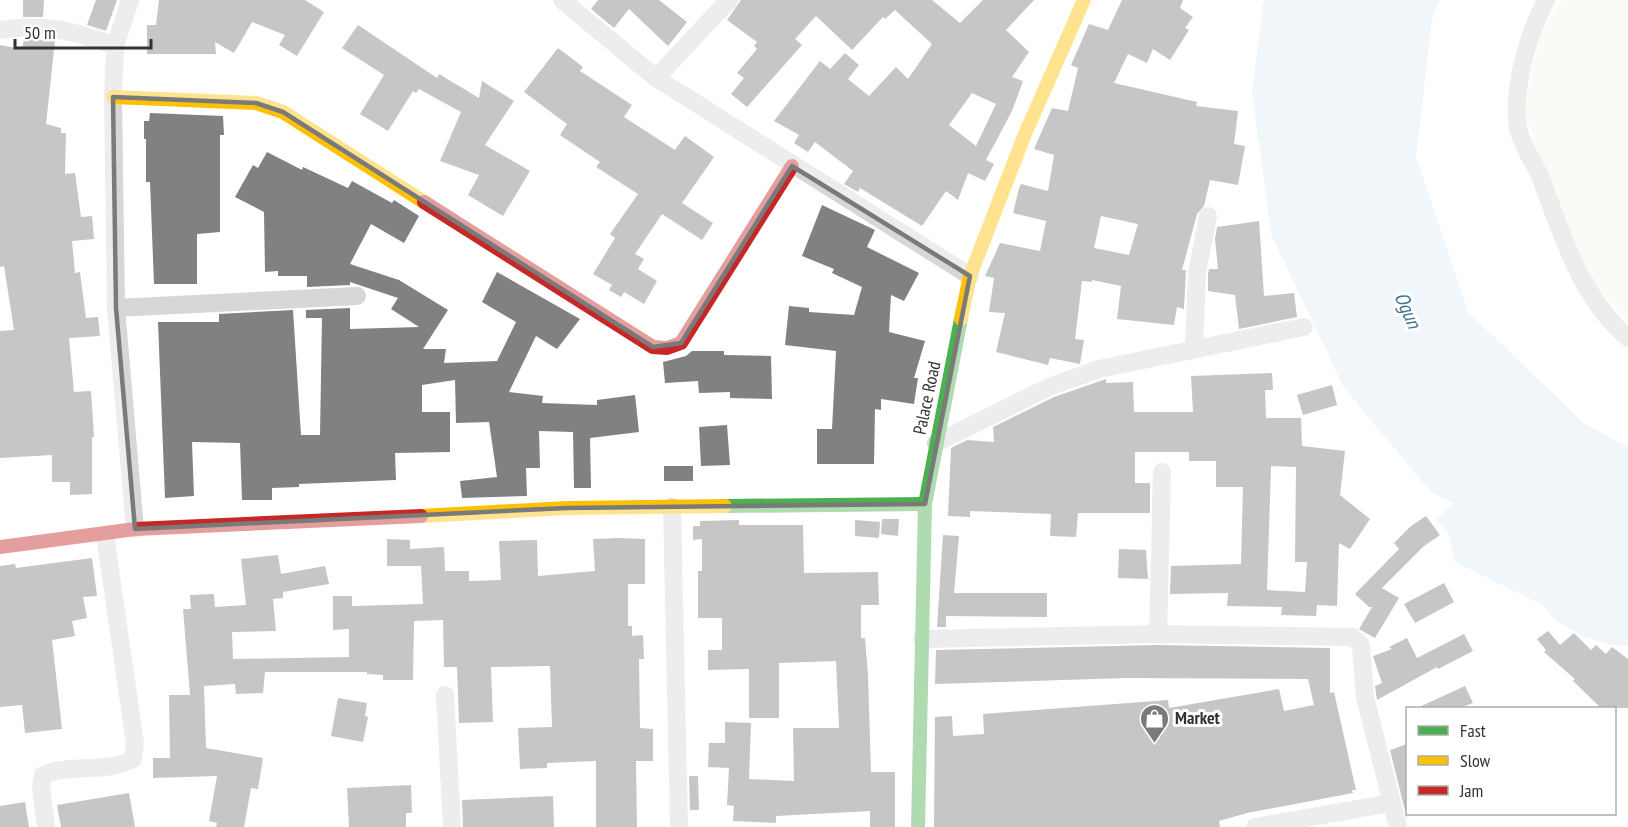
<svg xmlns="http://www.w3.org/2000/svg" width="1628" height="827" viewBox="0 0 1628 827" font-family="'PT Sans Narrow',sans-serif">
	<rect width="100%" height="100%" fill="#fff"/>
	<path fill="#f1f5ed" d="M1563,0H1628V320L1591,282L1543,174L1524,105L1541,34Z"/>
	<path fill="#ddebf3" d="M1264,0H1440L1432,19L1416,157L1468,312L1585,424L1628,447V646L1610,645L1584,637L1556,621L1543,605L1455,562L1449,534L1435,519L1454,504L1430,491L1344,388L1271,234L1252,91Z"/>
	<g fill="#818181" fill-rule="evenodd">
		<path d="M23,0H44L43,17H23Z"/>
		<path d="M96,0H117L106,31L87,25Z"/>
		<path d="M159,0H305L324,12L297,56L279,45L285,35L252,22L234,53L215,42L216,54H147V25H156Z"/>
		<path d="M598,0H659L687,22L668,46L629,9L614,28L591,9Z"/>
		<path d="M741,0H932L960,23L983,0H1034L1006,30L1029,52L1012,77L1023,81L1012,111L986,160L994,164L985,181L968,173L958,200L946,191L922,226L860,188L858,192L844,184L853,171L815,142L808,152L794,143L799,135L774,121L820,61L830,69L845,53L859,65L848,79L869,96L896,67L908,79L932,44L895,10L885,19L883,17L852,50L816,16L795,39L802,45L747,107L731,94L744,78L737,73L757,49L754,46L757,42L727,20ZM972,93L996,104L976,146L949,125Z"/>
		<path d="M1122,0H1183L1180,8L1193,17L1185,28L1189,30L1170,60L1153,49L1147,63L1128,54L1114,83L1197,102L1196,106L1238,111L1234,144L1245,146L1238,185L1210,180L1204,206L1197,214L1182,270H1186L1184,309L1177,307L1174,325L1117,319L1121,286L1092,280V282L1082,281L1075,339L1084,340L1080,364L1050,358L1048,365L996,352L1005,313L989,312L994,278L985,276L1000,243L1040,251L1046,221L1013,213L1019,188L1021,184L1048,191L1054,155L1034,149L1052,108L1068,111L1078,68L1071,65L1089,24L1108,30ZM1101,216L1138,224L1129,255L1094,248Z"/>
		<path d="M358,25L437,78L439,74L479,98L482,81L514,101L485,145L530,171L503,216L468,195L479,175L440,161L461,112L419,89L416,93L413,91L388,131L360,114L384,75L342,48Z"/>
		<path d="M24,39L55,41L46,124L61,128V133H66L65,174L75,173L81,217L92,216L94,239L72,241L75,273L80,272L86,318L98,317L100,336L69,338L74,392L91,391L94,437H92V494L70,495V482H52V455L0,458V331L14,330L4,266L0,267V45L22,49Z"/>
		<path d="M558,48L583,67L580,71L632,105L624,117L675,150L685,136L714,157L682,203L713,223L702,240L662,214L635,254L644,259L638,269L657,281L644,304L624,292L621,297L609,290L612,285L593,274L615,238L610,234L638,194L596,167L600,162L560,135L567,124L524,92Z"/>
		<path d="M150,113L223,116L224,135H220V232L197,234V284H154L150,182H146V139H144V121H149Z"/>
		<path d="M267,152L302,170L303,167L348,188L352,181L392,203L394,200L419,216L404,243L371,224L350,264L399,280L448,310L423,349H446L444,363L497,361L516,322L482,302L497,272L580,319L557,349L536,336L509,392L543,396L542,403L597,405V400L635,395L639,432L590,438L591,488H574L573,432L539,431L540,468H526L527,496L462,498L460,481L497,477L489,422L456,423L455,380L422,385V412H450V452L395,453L396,480L299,484V487L272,488V500H242L240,443L192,442L194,496L165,498L158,322H219V314L293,310L301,435H320L322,318H306V310L350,308V329L419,327L391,309L398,298L350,282V285L307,287V276H278V271L265,272L264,212L235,197L253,165L258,168Z"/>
		<path d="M822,205L875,230L867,247L919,273L904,301L891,295L889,332L925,341L914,378H918L914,404L881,399V410L875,409L874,464H817V429H832L836,351L785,345L789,306L809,308V312L854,315L862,287L832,273L834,269L802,256Z"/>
		<path d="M1259,221L1264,296L1294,293L1297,317L1239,329L1235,295L1208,291V274L1209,269H1218L1215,239L1217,227Z"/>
		<path d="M692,351H724V355L771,356L772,399L730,398V392L699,393L698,381L665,383L663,362L686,356Z"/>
		<path d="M1272,373L1273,390H1265L1266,418H1301L1302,446L1345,451L1340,495L1370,519L1350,549L1339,543L1337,606L1317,605L1316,616L1281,615L1282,607L1227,606L1228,593L1170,594L1171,566L1241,564L1243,487H1216V461H1189V452H1135V483H1150V513H1078L1076,537L1050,536L1051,514L970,511V517L948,516L951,448L967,440L994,442L993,427L1054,397L1106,379V383L1133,382L1134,412H1193L1191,376ZM1271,466L1296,467L1295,562H1307L1305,592L1267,590Z"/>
		<path d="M1332,385L1337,405L1303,415L1297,395Z"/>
		<path d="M727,425L730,465L701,466L699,427Z"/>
		<rect x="664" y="466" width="29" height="15"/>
		<path d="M1426,516L1440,535L1424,546L1382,588L1399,598L1375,638L1359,629L1372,607H1369L1355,594L1399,549L1394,543L1411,526Z"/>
		<path d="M882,519H899L898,536L881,534Z"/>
		<path d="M739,520V525H803L804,573L878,572L879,605H861V638H865L868,675L871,772H895V827H870V811L776,816V823L733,821L734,806L727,805L729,768L708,767L709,743H725V722L751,723L749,779L794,781L793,728H839L836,661L779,663V718H749V669L708,670V650H722V618H698V571H702V539L693,540V526H700V521Z"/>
		<path d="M855,520L880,522L879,538L855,536Z"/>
		<path d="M943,535L959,536L954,593H1047V617L946,616V627H937Z"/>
		<path d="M617,538L645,539V584H628V626H632V636L643,635L644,659H639L640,728L653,729V761H636L637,827H596V761L547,763V768L520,769L518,728L552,727L550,666L491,667L493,722L459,723L457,667H444L443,620L414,621L413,680H383V675L367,674V672H265L263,693L236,694L235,684L204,686L206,748L263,758L258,789L251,788L244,827H216L217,823L209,821L217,776L153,778V758H170L169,695H190L183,609H191L190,595L214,594L215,607L246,605L241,559L278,555L281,574L325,566L329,584L283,592V598L273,599L276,631L232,632L233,659L349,657V629L333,630V596H352V606L423,604L421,566H387V539L410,540V549L444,547L445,571H469V581L501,580L499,541L537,540L538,576L595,571L593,539Z"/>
		<path d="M1119,549L1146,550L1148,579L1118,578Z"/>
		<path d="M92,558L97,596L83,597L87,618L72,621L75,636L52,640L62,729L25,733L22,705L0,707V566L15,564L16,568Z"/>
		<path d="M1444,583L1454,602L1415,623L1404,604Z"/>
		<path d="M1548,631L1560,645L1574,633L1591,650L1596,645L1606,654L1612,647L1628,659V708H1601L1573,681L1575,679L1544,652L1546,650L1537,639Z"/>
		<path d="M1464,634L1473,651L1438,669L1437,667L1377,700L1375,686L1382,683L1373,656L1392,649L1389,647L1407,638L1417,658Z"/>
		<path d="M1158,645L1330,648V693L1334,692L1356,790H1352L1353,793L1247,813L1219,821L1220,827H934L935,717L952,716L953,736L984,734L983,714L1168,700L1169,708L1279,689L1284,711L1314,705L1308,679L1127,678L935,684L936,650Z"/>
		<path d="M1465,686L1473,703L1460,708H1417Z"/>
		<path d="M338,698L367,703L365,716L368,717L363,742L331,736Z"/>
		<path d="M1407,744V819L1390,750Z"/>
		<path d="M689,776H698L699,810H690Z"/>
		<path d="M411,785L412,813H406V827H349L347,788Z"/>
		<path d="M129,793L135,827H61L57,805Z"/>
		<path d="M553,796L554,827H463L462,800Z"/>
		<path d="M25,802L29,827H0V806Z"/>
	</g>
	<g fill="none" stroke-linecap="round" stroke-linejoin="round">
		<g stroke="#d7d7d7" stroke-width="18">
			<path d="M130,0L115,46L113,97L116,308L135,529"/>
			<path d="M562,0L656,78L970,276"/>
			<path d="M1546,0C1528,35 1515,80 1517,119C1518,141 1533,159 1541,179C1563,236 1580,297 1628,338"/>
			<path d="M0,30C45,23 73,31 115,46"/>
			<path d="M656,78L729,0"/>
			<path d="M116,308L357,296"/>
			<path d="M1194,349L1197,273L1208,216"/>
			<path d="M936,443L1049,387L1099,369L1304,327"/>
			<path d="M672,507L679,827"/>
			<path d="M1158,634L1162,472"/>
			<path d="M922,639L1158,634L1352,637L1361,645L1365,697L1398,827"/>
			<path d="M445,695L452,827"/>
			<path d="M46,827L41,787L43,775C72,763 106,774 133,759L135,743L105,535"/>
			<path d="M1255,827L1391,803"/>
		</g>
		<g stroke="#4caf50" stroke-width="14">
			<path d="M725,506L925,504"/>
			<path d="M918,827L925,504L961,319"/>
		</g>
		<g stroke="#ffc107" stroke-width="14">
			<path d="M113,97L256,103L283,112L424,202"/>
			<path d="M961,319L970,276L1025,134L1084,0"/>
			<path d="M421,516L567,508L725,506"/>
		</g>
		<g stroke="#c62828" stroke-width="14">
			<path d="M424,202L653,347L667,348L681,343L792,166"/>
			<path d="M0,547L135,529L421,516"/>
		</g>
	</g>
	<path d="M0 0H1628V827H0ZM113,97L256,103L283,112L653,347L681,343L792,166L970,276L925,504L567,508L135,529L116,308Z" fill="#fff" fill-opacity=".55" fill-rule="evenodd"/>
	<path fill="none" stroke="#7a7a7a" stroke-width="4.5" stroke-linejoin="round" d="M113,97L256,103L283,112L653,347L681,343L792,166L970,276L925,504L567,508L135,529L116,308Z"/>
	<defs>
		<symbol id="shop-pin" viewBox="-11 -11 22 30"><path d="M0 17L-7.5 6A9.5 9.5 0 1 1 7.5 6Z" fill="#7a7a7a" stroke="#fff"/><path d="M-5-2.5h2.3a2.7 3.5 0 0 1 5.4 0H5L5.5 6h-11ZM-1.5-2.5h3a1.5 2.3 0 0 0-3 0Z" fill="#fff"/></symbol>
	</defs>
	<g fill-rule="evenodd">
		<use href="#shop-pin" x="1138" y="702" width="33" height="45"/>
	</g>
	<g text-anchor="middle" stroke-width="6" stroke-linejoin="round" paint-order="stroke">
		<g font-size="18" fill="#333" stroke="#fff">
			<text transform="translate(927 398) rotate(-78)" y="6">Palace Road</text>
		</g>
		<g font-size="18" font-weight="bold" fill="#333" stroke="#fff" text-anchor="start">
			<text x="1175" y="724">Market</text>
		</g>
		<g font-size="20" font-style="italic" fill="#3f7597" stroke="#fff">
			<text transform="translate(1408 310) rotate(66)" y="7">Ogun</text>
		</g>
	</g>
	<rect x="1406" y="707" width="210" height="108" fill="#ffffff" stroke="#adadad" stroke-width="1.5"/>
	<rect x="1418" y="726" width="30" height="9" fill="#4caf50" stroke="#adadad" stroke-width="1.5"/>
	<text x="1460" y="737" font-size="18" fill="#333333">Fast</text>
	<rect x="1418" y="756" width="30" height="9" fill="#ffc107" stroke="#adadad" stroke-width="1.5"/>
	<text x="1460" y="767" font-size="18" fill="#333333">Slow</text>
	<rect x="1418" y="786" width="30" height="9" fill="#c62828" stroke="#adadad" stroke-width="1.5"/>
	<text x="1460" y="797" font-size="18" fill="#333333">Jam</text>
	<path d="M15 39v9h136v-9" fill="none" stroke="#333333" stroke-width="3"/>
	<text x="24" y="39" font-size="18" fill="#333333" stroke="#ffffff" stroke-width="4.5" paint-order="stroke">50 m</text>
</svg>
